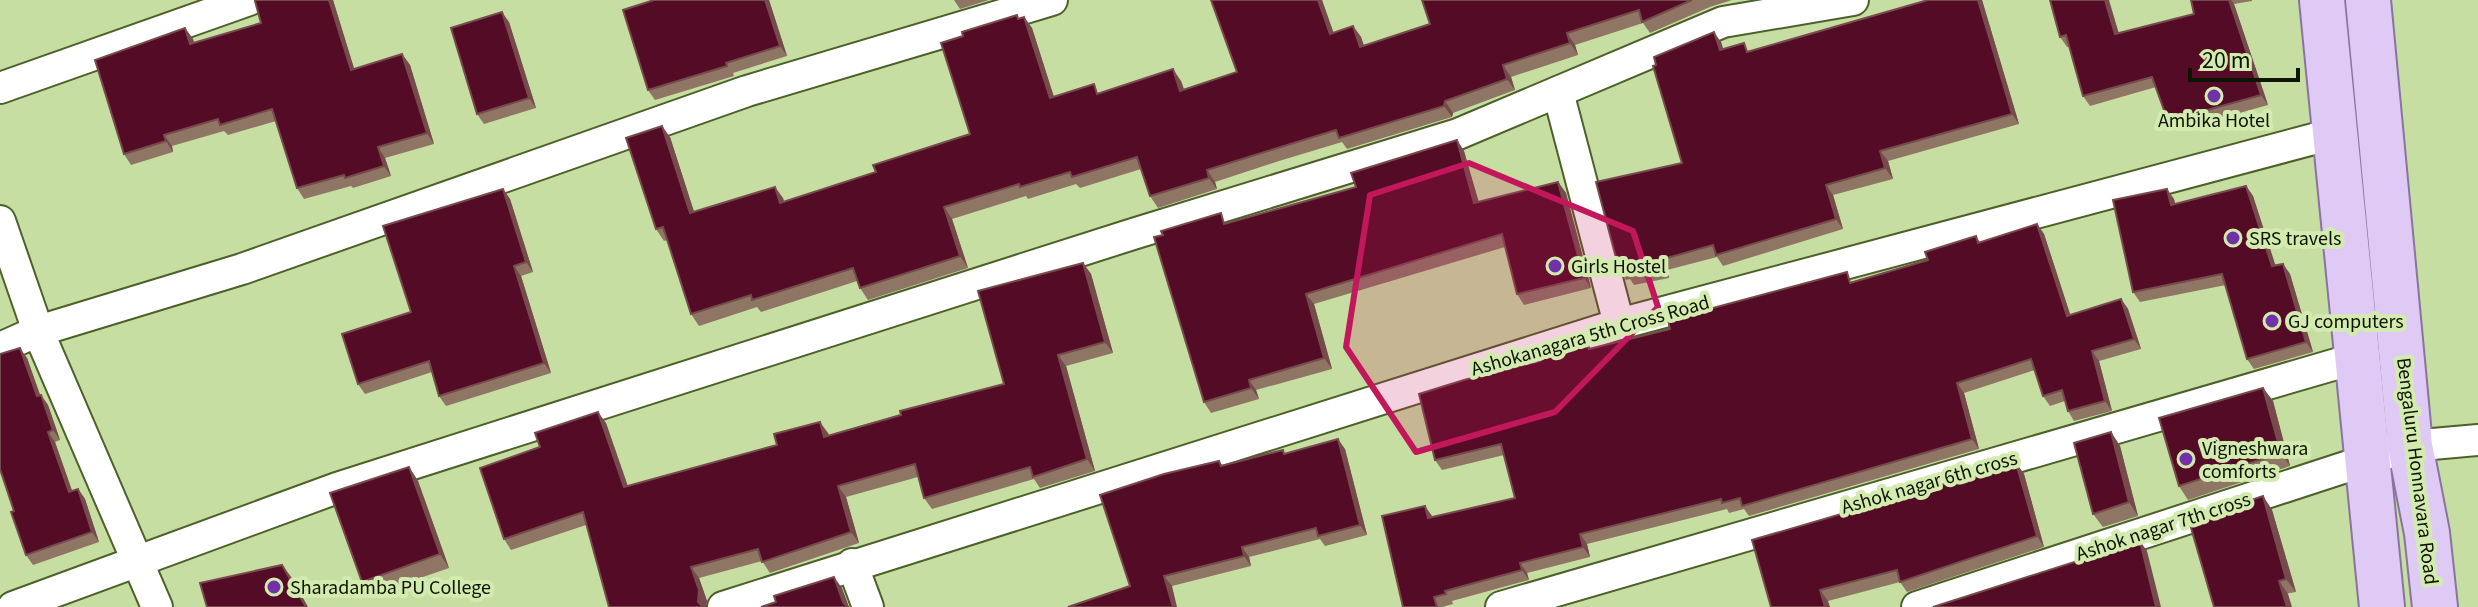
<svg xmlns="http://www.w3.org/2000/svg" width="2478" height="607" viewBox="0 0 2478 607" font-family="'Source Sans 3',sans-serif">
	<rect width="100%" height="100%" fill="#c7dea3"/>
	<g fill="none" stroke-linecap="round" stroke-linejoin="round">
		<defs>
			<g id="minor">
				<path d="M0,88L249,0"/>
				<path d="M1558,92L1619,324"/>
				<path d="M0,221L38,331L157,607"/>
				<path d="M0,348L38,331L242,269L747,91L1052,0"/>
				<path d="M852,564L868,607"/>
				<path d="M13,607L337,488L1133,234L1458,134L1723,22L1853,0"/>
				<path d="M723,607L1619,324L2336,133"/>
				<path d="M1501,607L2357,358"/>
				<path d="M1917,607L2410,446L2478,440"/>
			</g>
			<g id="primary">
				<path d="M2322,0L2382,607"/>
				<path d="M2368,0L2410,446L2427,533L2435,607"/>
			</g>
		</defs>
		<use href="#minor" stroke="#4d602a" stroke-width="34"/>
		<use href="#primary" stroke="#88749c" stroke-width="48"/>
		<use href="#minor" stroke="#fff" stroke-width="30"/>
		<use href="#primary" stroke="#dfcaf6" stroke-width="44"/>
	</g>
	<g fill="#8e7564">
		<path d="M255,0H333L354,69L402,54L410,65L434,144L385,158L391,176L353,188L351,186L304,199L297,188L276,121L228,135L224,131L172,146L173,152L131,165L124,154L185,28L193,39L194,43L261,23Z"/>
		<path d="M769,0L787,56L733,73L734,76L655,100L648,90Z"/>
		<path d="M954,0H989L960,9Z"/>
		<path d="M1211,0H1322L1333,33L1353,26L1361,37L1364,46L1430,24L1422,0H1732L1710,7L1650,33L1643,23L1575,45L1578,55L1511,77L1515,90L1453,113L1452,117L1347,149L1342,142L1279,161L1215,182L1217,189L1158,208L1150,196L1141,169L1080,188L1076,184L1028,199L1026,196L952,219L968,268L868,300L860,288L857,281L761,312L757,307L699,326L691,314L667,240L664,241L656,229L670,137L694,212L783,198L784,202L876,172L970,134L1019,18L1024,17L1032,28L1054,97L1100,93L1181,81L1184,89L1237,72Z"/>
		<path d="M1982,0L2019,124L1888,161L1893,179L1833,195L1843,229L1723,266L1717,257L1667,270L1669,278L1634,285L1630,279L1626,280L1619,269L1682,163L1721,42L1723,49L1750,51Z"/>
		<path d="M2050,0L2119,33L2194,14L2191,0H2252V1L2234,4L2268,105L2175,131L2168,121L2156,87L2090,106L2083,96L2069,47H2067L2060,37Z"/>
		<path d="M509,22L536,108L484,124L477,114Z"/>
		<path d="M1457,140L1464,151L1478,202L1558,182L1566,193L1591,288L1524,305L1517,294L1505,247L1314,304L1332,369L1256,390L1259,399L1211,413L1204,402L1163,235L1228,223L1356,187Z"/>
		<path d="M2246,186L2253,196L2275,266L2283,264L2290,274L2313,352L2254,369L2247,359L2226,285L2140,302L2133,292L2174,199L2175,204Z"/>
		<path d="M503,189L510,199L533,272L521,276L551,373L446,406L439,396L432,372L365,394L358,384Z"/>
		<path d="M2037,224L2044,234L2070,315L2121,299L2128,309L2141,349L2099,361L2112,411L2074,421L2068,411L2065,401L2050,406L2043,396L2035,370L1964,393L1979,449L1749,516L1744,509L1729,513L1727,509L1587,544L1590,557L1527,573L1529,580L1452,601L1453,604L1442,607H1403L1432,516L1433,517L1515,498L1504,455L1442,470L1435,460L1540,361L1588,345L1591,349L1854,281L1928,260L1976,236L1980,242Z"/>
		<path d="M1083,263L1091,274L1113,353L1066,366L1095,471L1040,488L1034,479L932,509L924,498L918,477L846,497L859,543L770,573L762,561L699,578L707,601L706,607H609L586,525L511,550L504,539L540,447L606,423L628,486L828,433L829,435L1004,384Z"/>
		<path d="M27,358L40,395L48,405L60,440L55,442L72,491L78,489L85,499L99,542L33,565L26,555L14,511Z"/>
		<path d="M2263,388L2273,401L2290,466L2188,500L2179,486Z"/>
		<path d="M2111,432L2120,446L2138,516L2103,527L2093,514Z"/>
		<path d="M1345,449L1367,535L1325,546L1320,539L1249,557L1251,566L1172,586H1130L1219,461L1223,466L1285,453Z"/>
		<path d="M2016,463L2024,474L2044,547L1907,592L1900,582L1828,601L1771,607Z"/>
		<path d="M409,467L418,481L449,568L371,595L362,582Z"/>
		<path d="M2263,496L2272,510L2296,592L2214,607Z"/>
	</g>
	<g fill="#764b4c">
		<path d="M329,0H333L358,81L351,70Z"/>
		<path d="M765,0H769L787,56L780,46Z"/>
		<path d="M1318,0H1322L1338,45L1330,34Z"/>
		<path d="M1978,0H1982L2019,124L2012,114Z"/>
		<path d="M2105,0H2109L2122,44L2115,34Z"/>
		<path d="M2229,0H2231L2234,4L2268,105L2261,95Z"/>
		<path d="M502,12L509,22L536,108L529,98Z"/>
		<path d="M1024,17L1032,28L1058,110L1050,98Z"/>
		<path d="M1353,26L1361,37L1368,58L1360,47Z"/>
		<path d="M185,28L193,39L198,55L190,44Z"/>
		<path d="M1714,32L1721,42L1727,61L1720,50Z"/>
		<path d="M1567,33L1575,45L1578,55L1570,43Z"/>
		<path d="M402,54L410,65L434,144L427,133Z"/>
		<path d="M1503,65L1511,77L1515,90L1507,79Z"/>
		<path d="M1173,69L1181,81L1188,102L1180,91Z"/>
		<path d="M1445,101L1453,113L1452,117L1444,106Z"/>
		<path d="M662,126L670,137L698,224L690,213Z"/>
		<path d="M164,135L172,146L173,152L166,141Z"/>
		<path d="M1457,140L1464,151L1482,213L1474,203Z"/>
		<path d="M378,147L385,158L391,176L384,166Z"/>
		<path d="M1880,151L1888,161L1893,179L1885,168Z"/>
		<path d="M1207,170L1215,182L1217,189L1209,178Z"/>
		<path d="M1558,182L1566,193L1591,288L1584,278Z"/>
		<path d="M1826,185L1833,195L1843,229L1836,219Z"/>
		<path d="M2246,186L2253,196L2279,276L2272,266Z"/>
		<path d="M775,187L783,198L788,214L780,203Z"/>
		<path d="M503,189L510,199L533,272L526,262Z"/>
		<path d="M2167,189L2174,199L2178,215L2171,205Z"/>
		<path d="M944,207L952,219L968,268L960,256Z"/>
		<path d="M2037,224L2044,234L2074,326L2067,316Z"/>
		<path d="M1660,260L1667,270L1669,278L1662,268Z"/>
		<path d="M1083,263L1091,274L1113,353L1105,342Z"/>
		<path d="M2283,264L2290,274L2313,352L2306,342Z"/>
		<path d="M514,266L521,276L551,373L544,363Z"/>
		<path d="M1306,294L1314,304L1332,369L1324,358Z"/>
		<path d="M2121,299L2128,309L2141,349L2134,339Z"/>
		<path d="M20,348L27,358L44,406L37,396Z"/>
		<path d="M2092,351L2099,361L2112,411L2105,401Z"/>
		<path d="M1058,355L1066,366L1095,471L1087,459Z"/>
		<path d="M1249,380L1256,390L1259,399L1251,388Z"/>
		<path d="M1957,383L1964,393L1979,449L1972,439Z"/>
		<path d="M2263,388L2273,401L2290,466L2281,453Z"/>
		<path d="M41,395L48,405L60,440L53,430Z"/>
		<path d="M598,412L606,423L632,499L624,487Z"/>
		<path d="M820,422L828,433L832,448L824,437Z"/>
		<path d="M48,432L55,442L76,502L69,492Z"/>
		<path d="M2111,432L2120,446L2138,516L2129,502Z"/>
		<path d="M1338,439L1345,449L1367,535L1360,525Z"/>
		<path d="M2016,463L2024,474L2044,547L2037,536Z"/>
		<path d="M409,467L418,481L449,568L440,554Z"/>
		<path d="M838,486L846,497L859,543L851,532Z"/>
		<path d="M78,489L85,499L99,542L92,532Z"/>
		<path d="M2263,496L2272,510L2296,592L2286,579Z"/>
		<path d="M1425,506L1432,516L1435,528L1428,518Z"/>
		<path d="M1580,534L1587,544L1590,557L1583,547Z"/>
		<path d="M2140,541L2147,551L2161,607H2156Z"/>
		<path d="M1242,547L1249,557L1251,566L1244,556Z"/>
		<path d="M1520,563L1527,573L1529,580L1522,570Z"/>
		<path d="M282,565L292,578L308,607H306Z"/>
		<path d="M691,567L699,578L707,601L706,607H702L698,602Z"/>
		<path d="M1164,576L1172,586L1177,607H1173Z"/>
		<path d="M834,577L842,588L849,607H847L843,602Z"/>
		<path d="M2279,581L2288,594L2292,607H2287Z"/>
		<path d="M1820,590L1828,601L1830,607H1825Z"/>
	</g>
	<g fill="#540c26" stroke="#764b4c" stroke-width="2">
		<path d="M255,0H329L351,70L402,54L427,133L378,147L384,166L345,178L344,175L297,188L272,109L220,125L218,119L164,135L166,141L124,154L95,60L185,28L190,44L261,23L255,1Z"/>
		<path d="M654,0H765L780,46L726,63L727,66L648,90L623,10Z"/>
		<path d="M1211,0H1318L1330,34L1353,26L1360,47L1430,24L1422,0H1692L1642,22L1639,10L1567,33L1570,43L1503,65L1507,79L1445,101L1444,106L1339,138L1336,130L1271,150L1207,170L1209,178L1150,196L1137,157L1072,177L1070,172L1020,187L1019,184L944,207L960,256L860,288L853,268L752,300L751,295L691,314L663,227L656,229L626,138L662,126L690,213L775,187L780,203L876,172L873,165L970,134L941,43L963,36L962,32L1017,15L1018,19L1024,17L1050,98L1094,84L1097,94L1173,69L1180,91L1237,72Z"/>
		<path d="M1928,0H1978L2012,114L1880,151L1885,168L1826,185L1836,219L1716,255L1713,245L1660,260L1662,268L1627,275L1626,268L1619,269L1596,182L1682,163L1653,66L1656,65L1654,57L1714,32L1720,50L1744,43L1747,52Z"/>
		<path d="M2050,0H2105L2115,34L2194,14L2191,0H2229L2261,95L2168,121L2152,77L2083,96L2066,35L2060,37Z"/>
		<path d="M502,12L529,98L477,114L451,28Z"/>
		<path d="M1457,140L1474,203L1558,182L1584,278L1517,294L1502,234L1306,294L1324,358L1249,380L1251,388L1204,402L1154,237L1163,235L1161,231L1221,213L1224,224L1356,187L1351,173Z"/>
		<path d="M2246,186L2272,266L2283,264L2306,342L2247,359L2222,274L2133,292L2113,200L2167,189L2171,205Z"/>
		<path d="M503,189L526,262L514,266L544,363L439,396L429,361L358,384L342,334L411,312L383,226Z"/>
		<path d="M2037,224L2067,316L2121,299L2134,339L2092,351L2105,401L2068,411L2062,390L2043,396L2031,359L1957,383L1972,439L1742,506L1740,498L1722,503L1721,499L1580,534L1583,547L1520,563L1522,570L1445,591L1446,594L1434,597L1437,607H1403L1382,516L1425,506L1428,518L1515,498L1501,444L1435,460L1419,394L1464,380L1540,361L1539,357L1588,345L1589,349L1670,329L1668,320L1847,272L1850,283L1928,260L1925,252L1976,236L1978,243Z"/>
		<path d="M1083,263L1105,342L1058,355L1087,459L1033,477L1030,467L924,498L915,464L838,486L851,532L762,562L758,549L691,567L699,590L698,602L703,607H609L583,512L504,539L480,468L540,447L535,433L598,412L624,487L777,445L774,434L820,422L824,437L901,415L900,411L1004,384L978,291Z"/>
		<path d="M20,348L37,396L41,395L53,430L48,432L69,492L78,489L92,532L26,555L11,512L14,511L0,469V354Z"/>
		<path d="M2263,388L2281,453L2179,486L2159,418Z"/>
		<path d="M2111,432L2129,502L2093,514L2074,443Z"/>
		<path d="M1338,439L1360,525L1318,536L1316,528L1242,547L1244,556L1164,576L1173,607H1068L1130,586L1100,495L1164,474L1219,461L1221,466L1283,450L1284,454Z"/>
		<path d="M2016,463L2037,536L1900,582L1897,570L1820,590L1825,607H1771L1752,540Z"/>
		<path d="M409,467L440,554L362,582L330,493Z"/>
		<path d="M2263,496L2286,579L2279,581L2287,607H2214L2189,521Z"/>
		<path d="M2140,541L2156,607H1933Z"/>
		<path d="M282,565L306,607H207L200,583Z"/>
		<path d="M834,577L843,602L847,607H761L776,602L774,596Z"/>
	</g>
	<path fill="#c2185b" fill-opacity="0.2" stroke="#c2185b" stroke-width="6" stroke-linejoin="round" d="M1469,163L1633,231L1658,307L1555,412L1416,452L1346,347L1370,195Z"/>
	<g fill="#7232a7" stroke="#d4ebb0" stroke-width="3">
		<circle cx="2214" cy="96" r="8"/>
		<circle cx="2233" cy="238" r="8"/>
		<circle cx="1555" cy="266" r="8"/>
		<circle cx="2272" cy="321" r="8"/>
		<circle cx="2186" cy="459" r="8"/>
		<circle cx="274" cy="587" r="8"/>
	</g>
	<g text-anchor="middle" stroke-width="8" stroke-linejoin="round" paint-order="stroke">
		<g font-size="20" fill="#0d1401" stroke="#d4ebb0" text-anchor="start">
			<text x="2214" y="127" text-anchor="middle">Ambika Hotel</text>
			<text x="2249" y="245">SRS travels</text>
			<text x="1571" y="273">Girls Hostel</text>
			<text x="2288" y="328">GJ computers</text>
			<text x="2202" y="455">Vigneshwara<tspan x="2202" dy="23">comforts</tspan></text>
			<text x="290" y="594">Sharadamba PU College</text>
		</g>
		<g font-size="20" fill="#0d1401" stroke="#d4ebb0">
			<text transform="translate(1590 335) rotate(-16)" y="7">Ashokanagara 5th Cross Road</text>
			<text transform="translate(2418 471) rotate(83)" y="7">Bengaluru Honnavara Road</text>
			<text transform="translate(1929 482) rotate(-16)" y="7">Ashok nagar 6th cross</text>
			<text transform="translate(2163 526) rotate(-18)" y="7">Ashok nagar 7th cross</text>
		</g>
	</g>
	<path d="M2190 68v12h108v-12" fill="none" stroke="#0d1401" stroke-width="4"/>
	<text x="2202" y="68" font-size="24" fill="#0d1401" stroke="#d4ebb0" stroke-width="6" paint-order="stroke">20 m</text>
</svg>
